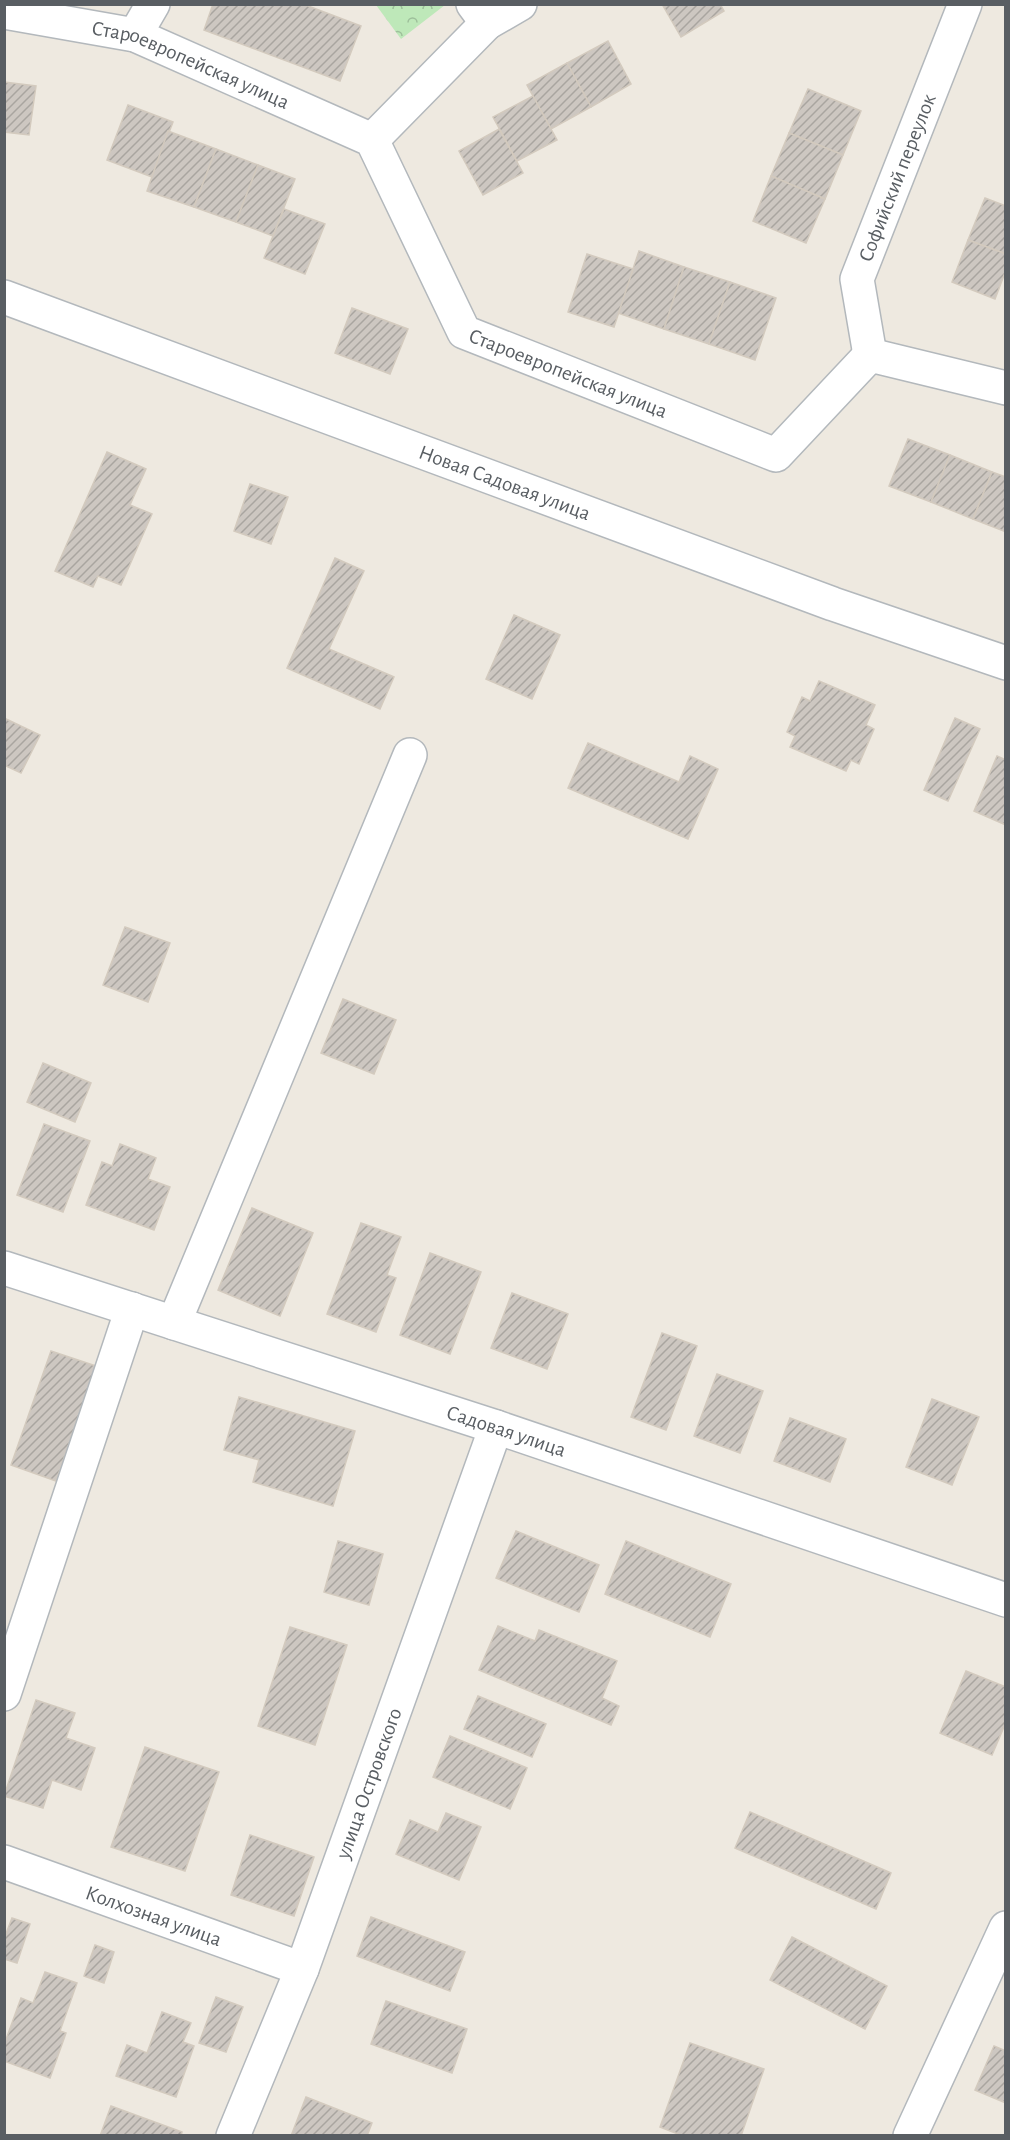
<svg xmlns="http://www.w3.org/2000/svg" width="1010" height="2140" viewBox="0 0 1010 2140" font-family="'Alegreya Sans',sans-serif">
	<defs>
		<pattern id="park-crowns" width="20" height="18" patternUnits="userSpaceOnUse" patternTransform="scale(1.5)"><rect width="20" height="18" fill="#bee8b9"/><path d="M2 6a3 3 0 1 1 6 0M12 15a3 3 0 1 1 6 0" fill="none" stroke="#9dbf9a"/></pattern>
		<pattern id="building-hatch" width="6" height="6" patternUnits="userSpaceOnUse" patternTransform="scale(1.5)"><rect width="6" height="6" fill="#cdc7c1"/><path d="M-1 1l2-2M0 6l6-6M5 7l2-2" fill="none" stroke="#a9a5a0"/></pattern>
	</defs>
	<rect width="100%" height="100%" fill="#eee9e0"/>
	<path fill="url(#park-crowns)" d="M376,5H445L401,39Z"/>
	<g fill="url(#building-hatch)" stroke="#d3cabe" stroke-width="1.5">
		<path d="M213,4H303L361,26L340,81L204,30Z"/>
		<path d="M662,4H720L724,11L681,37Z"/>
		<path d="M608,41L631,84L591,107L567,63Z"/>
		<path d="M567,63L591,107L551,129L527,85Z"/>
		<path d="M4,82L36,86L29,135L4,132Z"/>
		<path d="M808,89L861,111L843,155L789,133Z"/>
		<path d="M533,96L557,140L517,161L493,117Z"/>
		<path d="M128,105L173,122L152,177L107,160Z"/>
		<path d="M499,129L523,173L483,195L459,151Z"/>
		<path d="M168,131L216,149L194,207L147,191Z"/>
		<path d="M789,133L843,155L825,199L771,176Z"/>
		<path d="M216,149L258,165L236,222L194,207Z"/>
		<path d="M258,165L295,179L273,236L236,222Z"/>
		<path d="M771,176L825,199L806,243L753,221Z"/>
		<path d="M985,198L1006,206V254L968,240Z"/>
		<path d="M284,209L325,224L305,274L264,258Z"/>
		<path d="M968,240L1006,254V270L995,299L952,282Z"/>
		<path d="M639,251L684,267L664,329L618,313Z"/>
		<path d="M587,254L633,269L614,327L568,312Z"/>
		<path d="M684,267L730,282L709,344L664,329Z"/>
		<path d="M730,282L776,298L755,360L709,344Z"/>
		<path d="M352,308L408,329L390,374L335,353Z"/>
		<path d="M908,439L950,455L931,502L889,486Z"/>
		<path d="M107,452L146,469L130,505L152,514L121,585L98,576L93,587L55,571Z"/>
		<path d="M950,455L992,472L973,519L931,502Z"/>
		<path d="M992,472L1006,477V532L973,519Z"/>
		<path d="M250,484L288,497L271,544L234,531Z"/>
		<path d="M335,558L364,571L329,649L394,677L380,709L287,668Z"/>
		<path d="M514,615L560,635L532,699L486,679Z"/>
		<path d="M819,681L875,705L866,725L874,729L859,764L851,760L846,771L790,747L795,736L787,732L802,697L810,701Z"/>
		<path d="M4,718L40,735L21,773L4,765Z"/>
		<path d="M955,718L980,729L948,801L924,790Z"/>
		<path d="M588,743L679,782L690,756L718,769L688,839L568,788Z"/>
		<path d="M997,756L1006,760V825L974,811Z"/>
		<path d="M125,927L170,943L148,1002L103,985Z"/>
		<path d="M343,999L396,1020L374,1074L321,1053Z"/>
		<path d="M43,1063L91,1083L75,1122L27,1102Z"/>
		<path d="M44,1124L90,1141L63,1212L17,1195Z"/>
		<path d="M120,1144L156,1158L148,1179L170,1187L154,1230L86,1205L102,1162L112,1166Z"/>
		<path d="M252,1208L313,1233L280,1316L218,1290Z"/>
		<path d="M361,1223L401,1237L387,1275L396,1278L376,1332L327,1314Z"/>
		<path d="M430,1253L481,1272L450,1354L400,1335Z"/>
		<path d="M512,1293L568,1314L547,1369L491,1348Z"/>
		<path d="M662,1333L697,1346L666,1430L631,1417Z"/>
		<path d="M51,1351L96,1366L56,1481L11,1465Z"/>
		<path d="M717,1374L763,1391L740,1453L694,1436Z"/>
		<path d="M239,1397L355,1431L333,1506L253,1482L259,1460L224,1450Z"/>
		<path d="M932,1399L979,1417L952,1485L906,1467Z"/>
		<path d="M790,1418L846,1439L830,1482L774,1461Z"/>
		<path d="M516,1531L599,1565L579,1612L496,1578Z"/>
		<path d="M338,1541L383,1554L369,1605L324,1592Z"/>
		<path d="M626,1541L731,1584L710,1637L605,1594Z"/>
		<path d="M498,1626L535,1641L539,1630L617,1661L602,1698L619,1706L611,1725L479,1670Z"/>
		<path d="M290,1627L347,1645L315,1745L258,1726Z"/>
		<path d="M966,1671L1006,1687V1722L992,1755L940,1733Z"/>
		<path d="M478,1696L546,1724L532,1757L464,1729Z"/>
		<path d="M36,1700L75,1713L66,1738L95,1748L81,1790L52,1780L43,1808L4,1796Z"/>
		<path d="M450,1736L527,1768L510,1809L433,1777Z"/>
		<path d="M145,1747L219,1772L185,1871L111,1847Z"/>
		<path d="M750,1812L891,1873L876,1909L735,1848Z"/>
		<path d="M446,1813L481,1827L459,1880L396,1854L410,1820L438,1832Z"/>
		<path d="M250,1835L314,1857L294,1916L231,1895Z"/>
		<path d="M371,1917L465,1952L450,1991L357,1956Z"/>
		<path d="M12,1918L30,1924L17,1963L4,1959V1939Z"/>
		<path d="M792,1937L887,1986L865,2029L770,1980Z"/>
		<path d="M95,1945L114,1952L104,1983L84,1976Z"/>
		<path d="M45,1972L77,1983L60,2031L66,2033L50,2078L4,2061V2045L21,1998L33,2003Z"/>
		<path d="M216,1997L243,2007L226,2052L199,2043Z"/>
		<path d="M386,2001L467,2029L452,2073L371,2044Z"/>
		<path d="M162,2012L191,2023L183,2042L194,2046L176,2097L116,2076L127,2045L147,2053Z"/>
		<path d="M690,2043L764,2069L741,2136H683L660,2127Z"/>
		<path d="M994,2046L1006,2051V2103L975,2090Z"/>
		<path d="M306,2097L372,2123L367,2136H291Z"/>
		<path d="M111,2106L182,2132L181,2136H100Z"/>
	</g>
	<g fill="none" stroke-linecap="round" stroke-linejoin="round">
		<defs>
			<g id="minor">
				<path d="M473,4L487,23L520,4"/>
				<path id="s1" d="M4,12L135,35L372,140L464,332L776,455L870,355L1006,388"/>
				<path d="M135,35L153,4"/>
				<path d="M372,140L487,23"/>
				<path id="s2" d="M4,297L833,604L1006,663"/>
				<path id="s3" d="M870,355L857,279L965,4"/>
				<path id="s4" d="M4,1268L496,1427L1006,1600"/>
				<path d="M174,1323L410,755"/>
				<path d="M4,1694L132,1309"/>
				<path id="s5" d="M4,1862L302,1969"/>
				<path id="s6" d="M233,2136L302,1969L496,1427"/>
				<path d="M910,2136L1006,1928"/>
			</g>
		</defs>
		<use href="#minor" stroke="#b3b8bc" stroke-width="36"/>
		<use href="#minor" stroke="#fff" stroke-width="33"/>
	</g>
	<g text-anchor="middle" stroke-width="5" stroke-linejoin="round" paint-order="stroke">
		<g font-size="21" fill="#595e63" stroke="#fff">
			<text dy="7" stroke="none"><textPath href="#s1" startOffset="195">Староевропейская улица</textPath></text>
			<text dy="7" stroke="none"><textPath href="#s3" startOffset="186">Софийский переулок</textPath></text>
			<text dy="7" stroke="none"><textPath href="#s1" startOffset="717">Староевропейская улица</textPath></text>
			<text dy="7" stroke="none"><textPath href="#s2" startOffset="534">Новая Садовая улица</textPath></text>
			<text dy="7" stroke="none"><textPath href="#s4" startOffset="528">Садовая улица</textPath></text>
			<text dy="7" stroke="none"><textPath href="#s6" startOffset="378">улица Островского</textPath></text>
			<text dy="7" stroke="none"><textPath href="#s5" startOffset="159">Колхозная улица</textPath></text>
		</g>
	</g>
	<rect width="1010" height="2140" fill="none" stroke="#595e63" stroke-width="12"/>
</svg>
